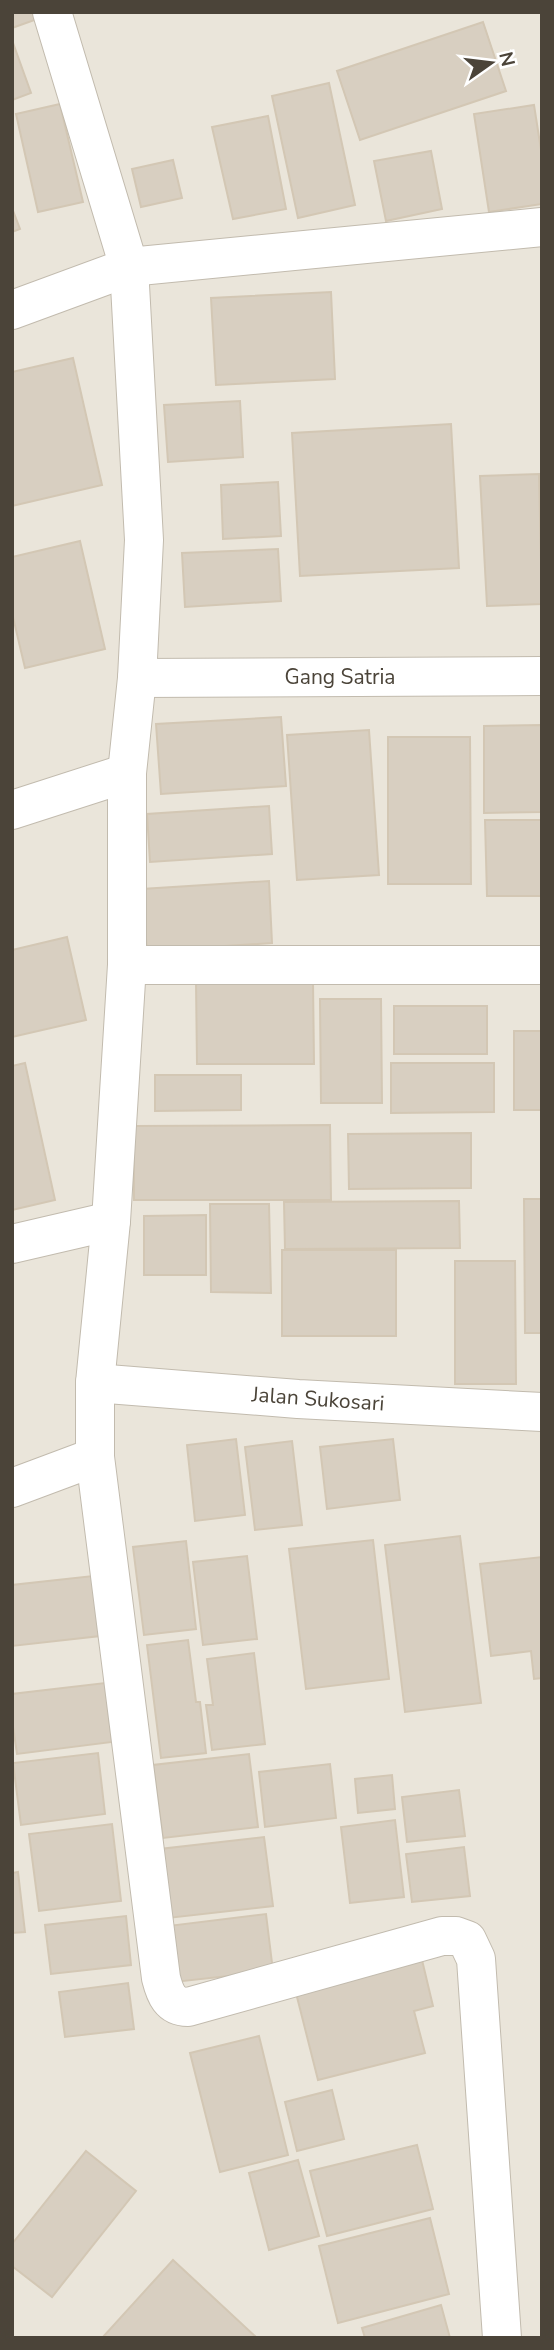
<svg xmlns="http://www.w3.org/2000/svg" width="554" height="2350" viewBox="0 0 554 2350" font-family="'Nunito Sans',sans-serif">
	<rect width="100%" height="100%" fill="#f6f3ec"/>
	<rect fill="#eae5da" x="12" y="12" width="530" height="2326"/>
	<g fill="#d8cfc1" stroke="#d3c7b4" stroke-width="2">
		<path d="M12,12H41L43,17L12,28Z"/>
		<path d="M483,22L506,91L360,140L337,71Z"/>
		<path d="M12,40L31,93L12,100Z"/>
		<path d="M329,83L355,205L298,218L272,96Z"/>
		<path d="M60,104L83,202L38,212L16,114Z"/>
		<path d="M534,105L542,156V204L489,212L474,114Z"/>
		<path d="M268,116L286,209L233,219L212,127Z"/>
		<path d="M431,151L442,209L386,221L374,161Z"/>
		<path d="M173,160L182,198L141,207L132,169Z"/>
		<path d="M12,208L20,229L12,232Z"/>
		<path d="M331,292L335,379L216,385L211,298Z"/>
		<path d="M73,358L102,485L12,506V372Z"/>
		<path d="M240,401L243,457L168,462L164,405Z"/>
		<path d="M451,424L459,568L300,576L292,433Z"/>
		<path d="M539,474L542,604L487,606L480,476Z"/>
		<path d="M278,482L281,536L223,539L221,485Z"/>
		<path d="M80,541L105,649L25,668L12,613V557Z"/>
		<path d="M278,549L281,601L185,607L182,553Z"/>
		<path d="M281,717L286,786L161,794L156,724Z"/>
		<path d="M542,725V812L484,813V726Z"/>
		<path d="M369,730L379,875L297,880L287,735Z"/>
		<path d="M388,737H470L471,884H388Z"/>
		<path d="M269,806L272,854L150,862L147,814Z"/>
		<path d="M485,820H542V896H487Z"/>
		<path d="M269,881L272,943L147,951L142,889Z"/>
		<path d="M67,937L86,1020L12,1037V950Z"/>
		<path d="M313,981L314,1064H197L196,982Z"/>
		<path d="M320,999H381L382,1103H321Z"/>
		<rect x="394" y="1006" width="93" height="48"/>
		<rect x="514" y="1031" width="28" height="79"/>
		<path d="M25,1063L55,1200L12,1210V1066Z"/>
		<path d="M391,1063H494V1112L391,1113Z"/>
		<path d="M155,1075H241V1110L155,1111Z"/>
		<path d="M330,1125L331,1200H134V1126Z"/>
		<path d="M471,1133V1188L349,1189L348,1134Z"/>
		<path d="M524,1199H542V1333H525Z"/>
		<path d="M459,1201L460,1248L285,1249L284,1202Z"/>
		<path d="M210,1204H269L271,1293L211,1292Z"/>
		<path d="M206,1215V1275H144V1216Z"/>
		<rect x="282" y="1250" width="114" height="86"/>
		<path d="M455,1261H515L516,1384H455Z"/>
		<path d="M236,1439L245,1515L195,1521L187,1445Z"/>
		<path d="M393,1439L400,1500L327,1509L320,1447Z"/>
		<path d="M292,1441L302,1525L255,1530L245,1447Z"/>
		<path d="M460,1536L481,1703L405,1712L385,1545Z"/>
		<path d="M373,1540L389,1679L306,1689L289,1549Z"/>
		<path d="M186,1541L196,1629L144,1635L133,1547Z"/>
		<path d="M247,1556L257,1639L203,1645L193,1562Z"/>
		<path d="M542,1557V1678L534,1679L531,1651L491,1656L480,1564Z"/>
		<path d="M102,1575L109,1635L12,1646V1585Z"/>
		<path d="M188,1640L196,1702H200L206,1753L161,1758L147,1645Z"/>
		<path d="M254,1653L265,1744L212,1750L206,1705H213L207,1659Z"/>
		<path d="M105,1683L112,1742L17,1754L12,1720V1694Z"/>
		<path d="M98,1753L105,1814L21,1825L13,1763Z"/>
		<path d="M249,1754L258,1827L163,1838L153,1765Z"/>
		<path d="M330,1764L336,1818L265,1827L259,1772Z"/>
		<path d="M392,1775L395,1809L358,1813L355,1779Z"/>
		<path d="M459,1790L465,1836L407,1842L402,1797Z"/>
		<path d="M395,1820L404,1897L350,1903L341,1827Z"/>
		<path d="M112,1824L121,1901L39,1911L29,1834Z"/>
		<path d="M264,1837L273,1906L168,1918L160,1849Z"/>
		<path d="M464,1847L470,1896L412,1902L406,1854Z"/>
		<path d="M18,1872L25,1932L12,1933V1873Z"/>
		<path d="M266,1914L273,1971L174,1982L168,1926Z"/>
		<path d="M126,1916L131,1965L51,1974L45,1925Z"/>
		<path d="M422,1960L433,2006L414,2011L425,2053L318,2080L296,1993Z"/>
		<path d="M128,1983L134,2029L65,2037L59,1992Z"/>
		<path d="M259,2036L288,2155L220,2172L190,2053Z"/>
		<path d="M332,2090L344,2139L297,2151L285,2102Z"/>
		<path d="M417,2145L433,2209L327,2236L310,2171Z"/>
		<path d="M86,2151L136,2191L52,2297L12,2266V2244Z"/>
		<path d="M298,2160L319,2236L269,2250L249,2173Z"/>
		<path d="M430,2218L449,2294L338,2323L319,2246Z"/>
		<path d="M173,2260L257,2338H102Z"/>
		<path d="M441,2305L450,2338H365L362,2328Z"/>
	</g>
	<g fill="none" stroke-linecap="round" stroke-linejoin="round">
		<defs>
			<g id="minor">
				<path d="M52,12L129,267L144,540L137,678L127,773V965L111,1221L95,1383V1457L161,1978C165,1994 170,2007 188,2007L442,1936H456L467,1940L476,1959L502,2338"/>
				<path d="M12,310L129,267L542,227"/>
				<path d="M137,678L542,676"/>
				<path d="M12,810L127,773"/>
				<path d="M127,965H542"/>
				<path d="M12,1244L111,1221"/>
				<path d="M95,1383L298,1399L542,1412"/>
				<path d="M12,1488L95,1457"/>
			</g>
		</defs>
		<use href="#minor" stroke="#c2bbae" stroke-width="40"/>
		<use href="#minor" stroke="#fff" stroke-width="38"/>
	</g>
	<g text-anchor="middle" stroke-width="5" stroke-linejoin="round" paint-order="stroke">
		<g font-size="21" fill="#4b4439" stroke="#fff">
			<text x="340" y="684">Gang Satria</text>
			<text transform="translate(318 1399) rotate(4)" y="7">Jalan Sukosari</text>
		</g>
	</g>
	<rect width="554" height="2350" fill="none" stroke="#4b4439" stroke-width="28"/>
	<g transform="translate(491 63) rotate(76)" stroke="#ffffff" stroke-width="5" paint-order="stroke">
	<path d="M0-5L12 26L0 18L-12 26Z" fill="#4b4439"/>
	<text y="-10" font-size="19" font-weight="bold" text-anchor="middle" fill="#4b4439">N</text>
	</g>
</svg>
